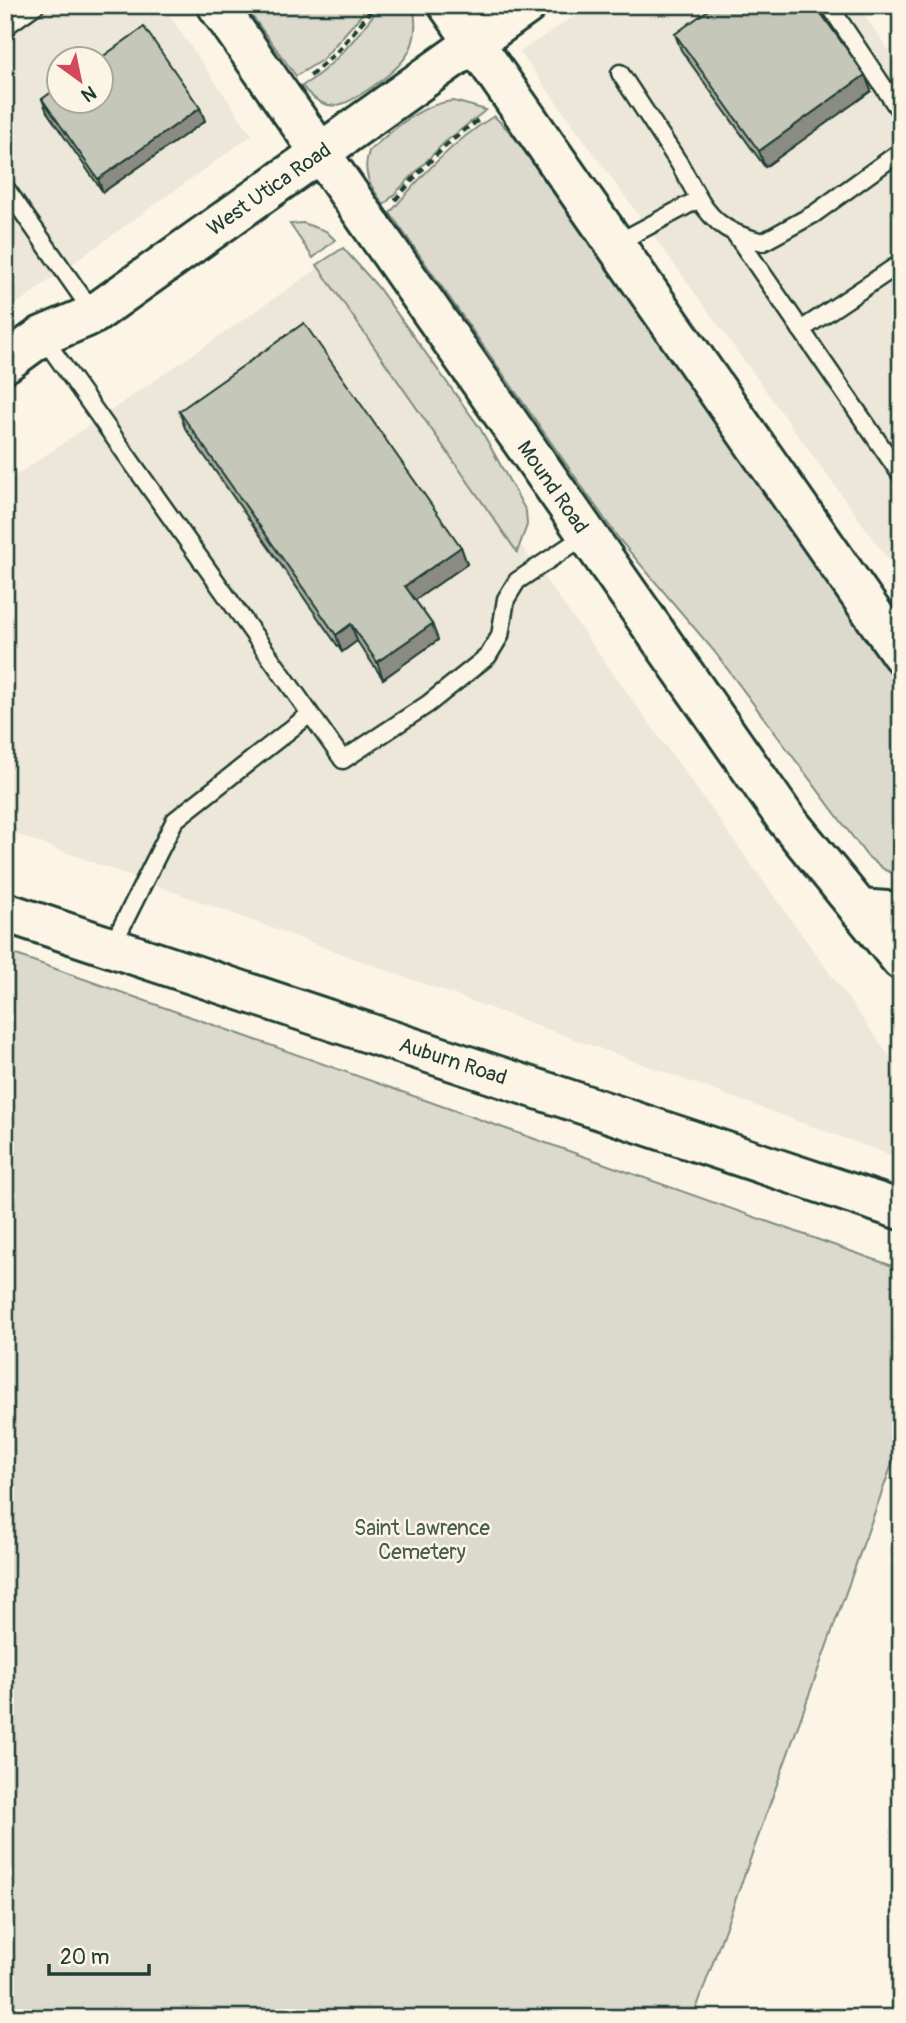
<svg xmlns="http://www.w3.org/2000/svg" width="906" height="2023" viewBox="0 0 906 2023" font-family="Pangolin,sans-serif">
	<rect width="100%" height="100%" fill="#fcf5e5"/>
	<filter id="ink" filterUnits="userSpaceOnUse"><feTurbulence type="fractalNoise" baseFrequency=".0143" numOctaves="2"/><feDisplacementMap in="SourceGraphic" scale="14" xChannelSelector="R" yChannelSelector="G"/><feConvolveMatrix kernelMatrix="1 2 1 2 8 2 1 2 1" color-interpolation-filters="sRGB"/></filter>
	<g filter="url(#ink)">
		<g fill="#ece7d8" fill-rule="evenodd">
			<path d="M5,5H162L252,135L5,312ZM60,60H102V102H60Z"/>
			<path d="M591,5H857L901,67V577L520,52Z"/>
			<path d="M320,267L901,1072V1159L5,830V483Z"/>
		</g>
		<g fill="#dcdacc" stroke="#7e8c80" stroke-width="2">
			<path d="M244,5H370L322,60L296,76Z"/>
			<path d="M381,5H413C422,47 404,65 372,87C344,106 327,117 302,86C335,66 358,35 381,5Z"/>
			<path d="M454,101L486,110L444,143L384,205C371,187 361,174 369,151C392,130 422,103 454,101Z"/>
			<path d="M494,116L512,134L901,686V876L885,870L867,856L714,651L618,538L390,213C421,176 452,142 494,116Z"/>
			<path d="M303,223L326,231L335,240L313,258L290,224Z"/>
			<path d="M343,248L377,286L480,428L526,511L527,525L517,552L317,265Z"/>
			<path d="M5,951L901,1269V1439L693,2018H5Z"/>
		</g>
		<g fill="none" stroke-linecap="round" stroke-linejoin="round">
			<defs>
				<g id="service">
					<path d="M829,5L901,113"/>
					<path d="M5,27L36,5"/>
					<path d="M620,73L679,163L699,199"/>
					<path d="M5,187L94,314"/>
					<path d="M736,235L901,475"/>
					<path d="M615,244L699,199C715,226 734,235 763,242L814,214L901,151"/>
					<path d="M801,330L901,263"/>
					<path d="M42,336L343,760L428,704L488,656L500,636L506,599L517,581L586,535"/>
					<path d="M111,948L175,820L310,714"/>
				</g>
				<g id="tertiary">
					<path d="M5,363L42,336L94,314L527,5"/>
					<path d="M5,912L901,1210"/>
				</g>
				<g id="secondary">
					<path d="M217,5L786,819L901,960"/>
					<path d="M448,5L901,654"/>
					<path d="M859,909L901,912"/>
				</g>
			</defs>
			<use href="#service" stroke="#1f3d34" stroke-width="21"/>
			<use href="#tertiary" stroke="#1f3d34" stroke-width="44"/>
			<use href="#secondary" stroke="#1f3d34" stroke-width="44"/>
			<g stroke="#1f3d34" stroke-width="4.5" stroke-dasharray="7 5" stroke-linecap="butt">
				<path d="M310,76L337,52L376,5"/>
				<path d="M395,200C421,170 448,139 482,118"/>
			</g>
			<use href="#service" stroke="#fcf5e5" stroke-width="16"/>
			<use href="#tertiary" stroke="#fcf5e5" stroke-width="38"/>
			<use href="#secondary" stroke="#fcf5e5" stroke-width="38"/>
		</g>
		<g fill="#a9ab9f" stroke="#1f3d34" stroke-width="2">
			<path d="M675,34L865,75L871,91L765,167L681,50Z"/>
			<path d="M42,99L200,108L205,121L103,192L47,112Z"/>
			<path d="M179,411L461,547L467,564L415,600L432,624L438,640L383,679L357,641L342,652L185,428Z"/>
		</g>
		<g fill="#8a8b82" stroke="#1f3d34" stroke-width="2">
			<path d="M865,75L871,91L765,167L759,151Z"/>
			<path d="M200,108L205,121L103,192L98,179Z"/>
			<path d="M461,547L467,564L411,603L405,586Z"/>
			<path d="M351,624L357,641L342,652L336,635Z"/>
			<path d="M432,624L438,640L383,679L377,662Z"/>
		</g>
		<g fill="#c5c7b9" stroke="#1f3d34" stroke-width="2">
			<path d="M715,5H815L865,75L759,151L675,34Z"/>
			<path d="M144,27L200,108L98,179L42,99L60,86V102H102V60H98Z"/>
			<path d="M901,306V361L892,342L894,311Z"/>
			<path d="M304,323L461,547L405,586L432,624L377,662L351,624L336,635L179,411Z"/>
		</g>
	</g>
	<g text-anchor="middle" stroke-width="5" stroke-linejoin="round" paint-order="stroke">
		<g font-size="21" fill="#1f3d34" stroke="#fcf5e5">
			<text transform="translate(269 189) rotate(-35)" y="7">West Utica Road</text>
			<text transform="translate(553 487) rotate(55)" y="7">Mound Road</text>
			<text transform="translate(453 1061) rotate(18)" y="7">Auburn Road</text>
		</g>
		<g font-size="21" fill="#455c52" stroke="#fcf5e5">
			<text x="422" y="1535">Saint Lawrence<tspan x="422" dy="24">Cemetery</tspan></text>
		</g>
	</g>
	<rect width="906" height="2023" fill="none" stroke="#fcf5e5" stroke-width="28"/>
	<rect x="14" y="14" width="878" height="1995" fill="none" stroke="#1f3d34" stroke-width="2.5" filter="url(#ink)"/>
	<g transform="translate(80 80) rotate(147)"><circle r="33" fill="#fcf5e5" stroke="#a4ab9e" stroke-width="2"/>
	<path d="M0-5L12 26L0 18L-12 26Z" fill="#d1495b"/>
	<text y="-10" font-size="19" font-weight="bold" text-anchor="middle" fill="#1f3d34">N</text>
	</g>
	<path d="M49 1964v10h100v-10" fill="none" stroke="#1f3d34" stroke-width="3.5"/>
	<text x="60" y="1964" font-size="21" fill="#1f3d34" stroke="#fcf5e5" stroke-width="5" paint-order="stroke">20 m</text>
</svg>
